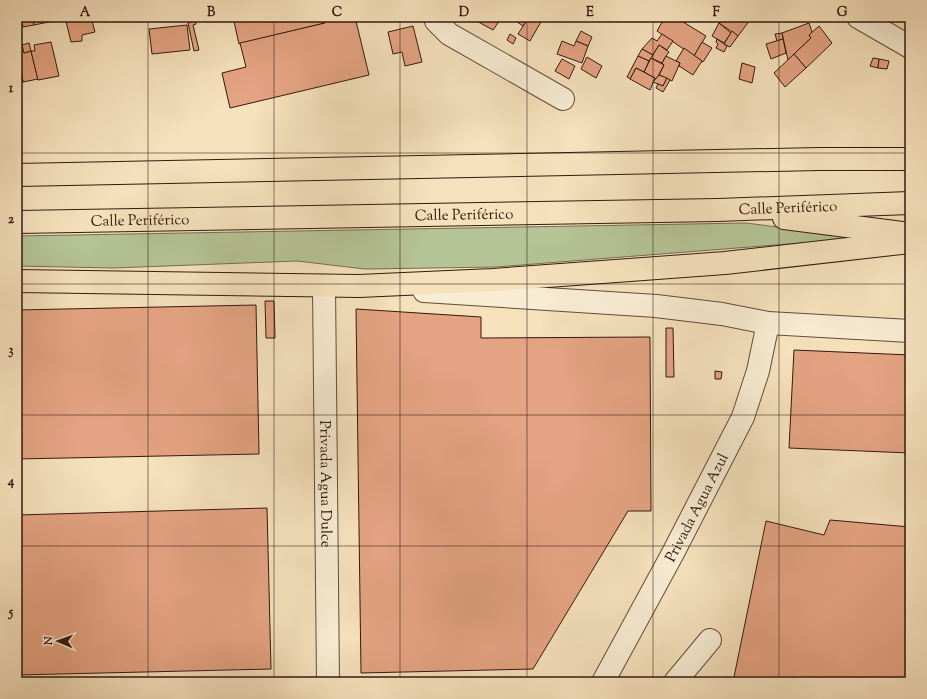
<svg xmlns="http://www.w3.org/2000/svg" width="927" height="699" viewBox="0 0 927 699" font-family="'Sorts Mill Goudy',serif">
	<rect width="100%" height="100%" fill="#f5e1bc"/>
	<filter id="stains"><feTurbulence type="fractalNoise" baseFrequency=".005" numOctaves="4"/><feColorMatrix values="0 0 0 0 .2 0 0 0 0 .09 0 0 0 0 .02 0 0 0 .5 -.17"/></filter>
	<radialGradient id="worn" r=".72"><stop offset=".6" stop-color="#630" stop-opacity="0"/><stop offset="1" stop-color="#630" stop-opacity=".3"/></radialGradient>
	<path fill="#b5c496" stroke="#746e52" d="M746,223L864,238L496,267L365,269L297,261L114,268L17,266V236Z"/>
	<g fill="#e4a382" stroke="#33190e">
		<path d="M21,17H32L34,25L23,27Z"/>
		<path d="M32,17H58L59,20L34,25Z"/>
		<path d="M65,17H91L95,32L82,35V41L71,42Z"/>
		<path d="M233,17H323L325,23L239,44Z"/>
		<path d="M323,17H355L369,75L230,108L222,73L246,67L240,43L325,23Z"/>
		<path d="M474,17H496L500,20L493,30L473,19Z"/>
		<path d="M514,17H529L523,26L513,19Z"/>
		<path d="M529,17H538L542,20L530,41L518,34Z"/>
		<path d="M665,17H675L706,36L694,56L657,31Z"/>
		<path d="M724,17H746L750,20L738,36L719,23Z"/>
		<path d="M195,21L196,24L193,25L199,50L194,51L188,23Z"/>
		<path d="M719,23L731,33L724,43L712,36Z"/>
		<path d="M809,23L812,32L809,35L811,38L788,60L782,33Z"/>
		<path d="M187,25L190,50L152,54L149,29Z"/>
		<path d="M413,26L422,62L405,66L402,52L393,54L388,32Z"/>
		<path d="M819,26L832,43L806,68L794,54L811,38L809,35Z"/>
		<path d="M581,31L592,37L588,46L576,41Z"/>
		<path d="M732,31L738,36L730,47L724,44Z"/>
		<path d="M782,33L783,39L777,41L775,34Z"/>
		<path d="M510,34L516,38L513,44L507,40Z"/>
		<path d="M662,34L673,41L667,50L659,45L653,55L642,49L652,38L657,41Z"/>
		<path d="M717,39L727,46L724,52L716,48L718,44L716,42Z"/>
		<path d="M783,39L786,53L771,59L766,44Z"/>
		<path d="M17,41H21L24,53L31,51L38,79L23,82L20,66H17Z"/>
		<path d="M562,41L574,46L576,41L588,46L582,63L557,54Z"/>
		<path d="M51,42L59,76L38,80L31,51H35L34,45Z"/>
		<path d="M702,42L712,48L703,62L694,56Z"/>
		<path d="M29,43L31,51L24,53L22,45Z"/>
		<path d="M659,45L669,52L666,56L662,63L651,58Z"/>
		<path d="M684,48L702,61L693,75L679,66L680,63L676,61Z"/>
		<path d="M642,49L653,55L649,61L638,56Z"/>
		<path d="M794,54L806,68L785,87L774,73Z"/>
		<path d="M638,56L649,61L644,72L636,68L630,79L627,77Z"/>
		<path d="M666,56L680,63L672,81L659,75L664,65L662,63Z"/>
		<path d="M587,57L602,66L596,78L581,69Z"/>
		<path d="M651,58L664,65L656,80L655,79V78L644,72Z"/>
		<path d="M873,58L879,59L878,68L870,66Z"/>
		<path d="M562,59L575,66L569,79L555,71Z"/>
		<path d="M879,59L889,61L887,69L878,68Z"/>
		<path d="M742,63L755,67L752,83L739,79Z"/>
		<path d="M17,66H20L23,82L17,85Z"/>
		<path d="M636,68L655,78L650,90L630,79Z"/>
		<path d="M659,75L667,78L663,86L653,82Z"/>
		<path d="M667,78L670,80L663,92L656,88L658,84L663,86Z"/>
		<path d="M265,301H274L275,338H266Z"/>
		<path d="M256,305L259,454L17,459V310Z"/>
		<path d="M356,309L481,317V338L650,337L651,511H628L533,669L361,673Z"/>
		<path d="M666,328H673L674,377H666Z"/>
		<path d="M794,350L910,355V453L789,448Z"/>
		<path d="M715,371L722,372L721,379H715Z"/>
		<path d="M267,508L271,669L17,675V515Z"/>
		<path d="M830,520L910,527V682H733L766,521L824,535Z"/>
	</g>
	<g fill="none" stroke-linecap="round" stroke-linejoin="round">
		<defs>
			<g id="minor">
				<path d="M435,17L436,21L449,34L563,99"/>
				<path d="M858,17L910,47"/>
				<path id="s1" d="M324,286L328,682"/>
				<path d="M424,291L656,306L722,314L768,323L910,331"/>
				<path id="s2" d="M603,682L673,553L743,417L758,371L768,323"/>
				<path d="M675,682L710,640"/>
			</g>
			<g id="highway">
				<path d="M17,175L819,159H910"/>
				<path d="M784,218L910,234"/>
				<path id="s3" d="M17,222L718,210L910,203"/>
				<path d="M17,281L359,286L493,280L725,263L910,242"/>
			</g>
		</defs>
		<use href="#minor" stroke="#644b3a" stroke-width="24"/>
		<use href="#highway" stroke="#33190e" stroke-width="24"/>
		<use href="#minor" stroke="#f8ecd3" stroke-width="22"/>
		<use href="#highway" stroke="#f5e1bc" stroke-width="22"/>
	</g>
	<path fill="none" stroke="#33190e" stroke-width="1" stroke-opacity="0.55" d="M148,17V682M274,17V682M400,17V682M527,17V682M653,17V682M779,17V682M17,153H910M17,284H910M17,415H910M17,546H910"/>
	<g text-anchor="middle" stroke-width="3" stroke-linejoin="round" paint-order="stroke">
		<g font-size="15" fill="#33190e" stroke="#f8ecd3">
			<text dy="5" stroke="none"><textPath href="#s3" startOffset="771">Calle Periférico</textPath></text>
			<text dy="5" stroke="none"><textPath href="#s3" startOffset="447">Calle Periférico</textPath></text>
			<text dy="5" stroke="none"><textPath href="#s3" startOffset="123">Calle Periférico</textPath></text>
			<text dy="5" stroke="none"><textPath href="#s1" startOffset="198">Privada Agua Dulce</textPath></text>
			<text dy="5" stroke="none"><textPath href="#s2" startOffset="198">Privada Agua Azul</textPath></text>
		</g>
	</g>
	<rect width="927" height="699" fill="none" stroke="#f5e1bc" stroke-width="44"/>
	<g transform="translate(58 641) rotate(272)" stroke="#f8ecd3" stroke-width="3" paint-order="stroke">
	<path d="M0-3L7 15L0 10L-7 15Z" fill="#33190e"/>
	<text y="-6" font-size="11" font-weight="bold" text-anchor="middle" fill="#33190e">N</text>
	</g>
	<rect x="22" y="22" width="883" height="655" fill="none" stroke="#33190e" stroke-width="1.5"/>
	<g font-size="13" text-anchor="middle" font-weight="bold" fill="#33190e">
		<text x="85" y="16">A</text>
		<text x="211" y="16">B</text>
		<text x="337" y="16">C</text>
		<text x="464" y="16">D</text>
		<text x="590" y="16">E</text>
		<text x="716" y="16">F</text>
		<text x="842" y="16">G</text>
		<text x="11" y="92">1</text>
		<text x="11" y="223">2</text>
		<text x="11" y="354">3</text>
		<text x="11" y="485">4</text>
		<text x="11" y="616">5</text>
	</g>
	<rect width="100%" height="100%" filter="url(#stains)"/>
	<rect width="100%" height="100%" fill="url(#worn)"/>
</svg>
